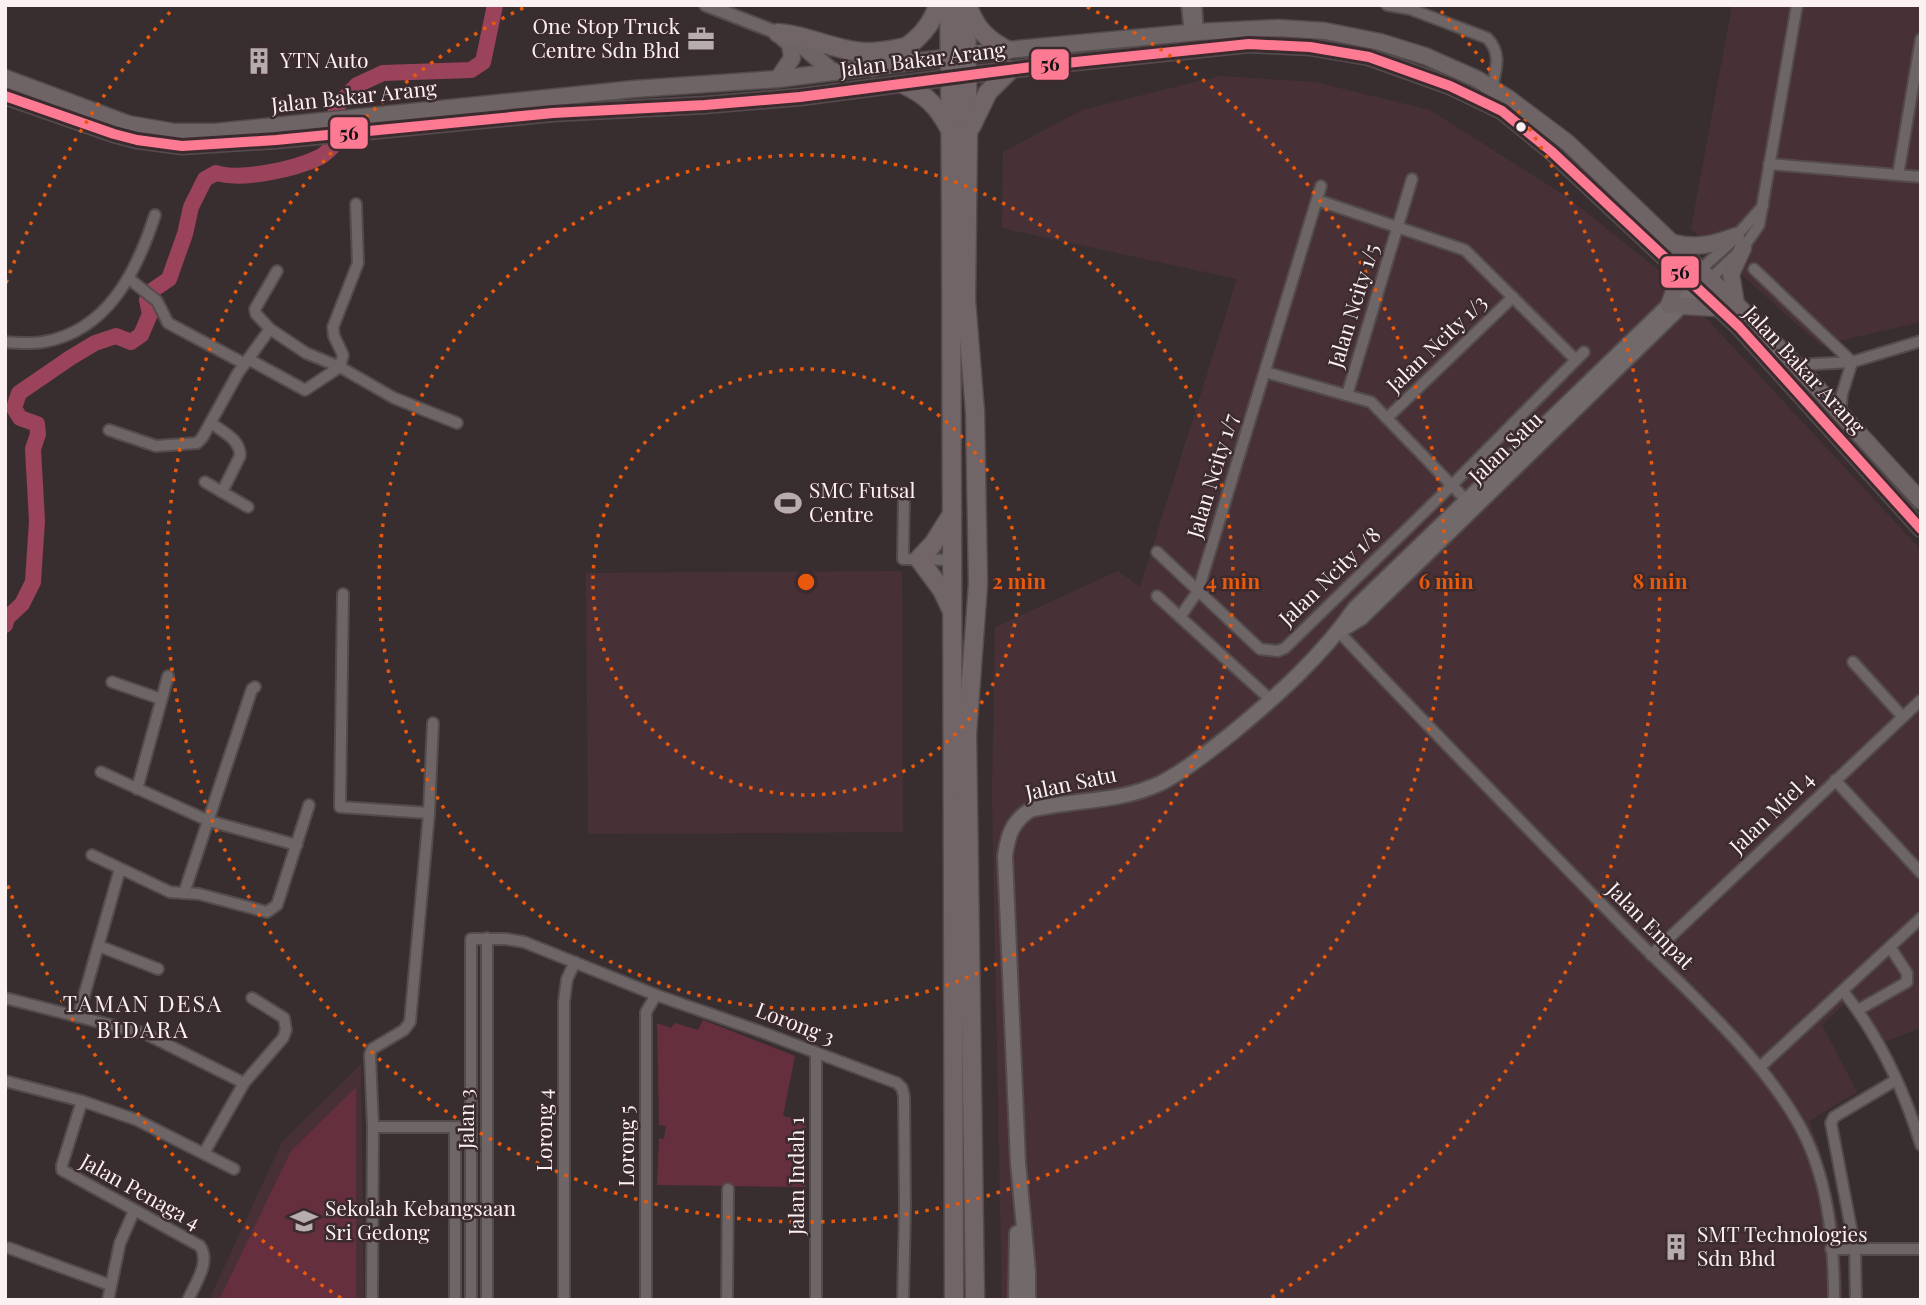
<svg xmlns="http://www.w3.org/2000/svg" width="1926" height="1305" viewBox="0 0 1926 1305" font-family="'Playfair Display',serif">
	<rect width="100%" height="100%" fill="#382e30"/>
	<g fill="#483136">
		<path d="M1732,5H1921V322L1820,345L1691,229Z"/>
		<path d="M1220,76L1315,82L1430,110L1567,197L1671,280L1921,550V1028L1873,1046L1846,1002L1822,1025L1857,1092L1809,1121L1819,1147L1839,1226L1843,1300H1002L992,795L995,627L1118,571L1140,587L1237,279L1002,228L1003,152L1082,110Z"/>
		<path d="M902,571L903,832L588,834L586,573Z"/>
		<path d="M361,1064L364,1300H209L282,1142Z"/>
	</g>
	<g fill="#662f3d">
		<path d="M703,1020L795,1056L783,1116L806,1121V1159L803,1160L802,1174H807L806,1187L657,1185L659,1138L664,1139L666,1126L659,1125L657,1023L671,1028L675,1023L698,1030Z"/>
		<path d="M356,1087V1300H219L291,1151Z"/>
	</g>
	<g fill="none" stroke-linecap="round" stroke-linejoin="round">
		<path stroke="#9b435a" stroke-width="16" d="M5,625L7,618L22,604L33,582L37,521L33,449L38,434L37,424L20,418L14,408L19,393L70,358L95,343L116,336L131,342L141,335L150,314L147,300L153,290L169,279L185,234L191,207L205,179L216,173C241,181 296,169 320,157C324,155 329,150 333,146L336,107L357,85L383,73L471,70L483,62L495,5"/>
		<defs>
			<g id="minor">
				<path d="M1187,5L1190,33"/>
				<path d="M1196,5L1198,32"/>
				<path d="M1387,5L1410,9L1487,38C1502,53 1496,69 1492,88"/>
				<path d="M1769,164L1921,177"/>
				<path d="M1898,175L1921,39"/>
				<path d="M1317,200L1465,250L1576,360"/>
				<path d="M1701,269L1730,243L1763,206"/>
				<path d="M1754,269L1852,362"/>
				<path d="M277,271L255,309L256,314L270,329L306,353L340,367L394,398L457,423"/>
				<path d="M128,278L157,301L168,323L245,364"/>
				<path d="M1710,279L1743,248L1759,225L1797,5"/>
				<path d="M5,342C18,343 31,344 43,342C108,331 137,271 155,215"/>
				<path d="M248,359L305,390L340,367L343,355L334,336L333,327L358,263L356,204"/>
				<path d="M1796,365L1852,362L1921,341"/>
				<path d="M1265,372L1371,402L1470,504"/>
				<path d="M1347,395L1412,179"/>
				<path d="M1840,414L1842,394L1852,362"/>
				<path d="M1387,418L1513,297"/>
				<path d="M211,423C223,432 241,440 240,456L222,492"/>
				<path d="M109,430L156,446L197,443L202,438L238,373L270,329"/>
				<path d="M205,482L248,507"/>
				<path d="M904,497L903,559L953,560"/>
				<path d="M1157,552L1260,649L1278,651L1285,648L1451,486L1584,352"/>
				<path d="M343,594L340,807L429,813"/>
				<path d="M1157,596L1271,700"/>
				<path d="M1180,617L1198,591L1321,186"/>
				<path d="M1339,632C1433,732 1529,830 1625,928C1682,987 1756,1050 1797,1121C1828,1174 1834,1239 1834,1300"/>
				<path d="M1853,662L1902,716"/>
				<path d="M112,682L161,699"/>
				<path d="M101,772L209,821L297,845"/>
				<path d="M1835,780L1921,873"/>
				<path d="M137,789L168,676"/>
				<path d="M92,855L170,892L199,894L267,912L277,905L309,805"/>
				<path d="M184,893L252,689L255,687"/>
				<path d="M487,938V1300"/>
				<path d="M99,946L158,969"/>
				<path d="M1651,955L1921,700"/>
				<path d="M1843,991C1879,1036 1904,1090 1921,1145"/>
				<path d="M5,998L146,1034L244,1083"/>
				<path d="M1858,1010L1907,982V973L1890,947"/>
				<path d="M78,1017L120,869"/>
				<path d="M1760,1067L1921,918"/>
				<path d="M5,1081L82,1101L62,1165V1170L200,1246C211,1262 195,1284 188,1300"/>
				<path d="M82,1101L137,1120L234,1169"/>
				<path d="M373,1127L370,1055L372,1049L404,1030L410,1022L429,813L433,723"/>
				<path d="M455,1127V1300"/>
				<path d="M204,1153L244,1083L283,1038L286,1030L284,1018L252,998"/>
				<path d="M9,1248L110,1285"/>
				<path d="M1831,1249H1921"/>
				<path d="M108,1300L120,1243L134,1211"/>
				<path d="M372,1300L373,1127H471"/>
				<path d="M471,1300V939H506L524,942L656,995L759,1031L897,1083L902,1088L904,1096L905,1207L903,1300"/>
				<path d="M564,1300V1002L567,979L575,962"/>
				<path d="M646,1300V1012L656,995"/>
				<path d="M727,1300L728,1189"/>
				<path d="M816,1300V1053"/>
				<path d="M1856,1300L1855,1249L1831,1123L1834,1117L1896,1080"/>
			</g>
			<path id="tertiary" d="M706,5L778,33"/>
			<g id="secondary">
				<path d="M1346,627L1361,618L1705,283"/>
				<path d="M1016,1300L1017,1233"/>
				<path d="M1028,1300V1272L1018,1162L1005,856C1008,835 1012,822 1030,810C1074,799 1119,803 1161,783C1186,770 1209,751 1231,734C1276,697 1322,656 1355,608L1669,305L1698,273"/>
			</g>
			<g id="primary">
				<path d="M786,37L804,47L833,72"/>
				<path d="M5,78L128,124L174,132H215L634,89L778,79L1007,50L1198,32L1278,28L1325,31L1380,42L1425,56L1477,79L1508,98L1568,143L1736,304L1796,365L1921,501"/>
				<path d="M778,79L792,58L790,44L782,37"/>
				<path d="M5,96L114,134L137,140L182,146L276,140L553,113L705,105L800,97L1047,65L1249,44L1310,47L1369,57L1450,86L1502,111L1551,151L1739,327L1921,529"/>
				<path d="M1674,243C1697,249 1714,244 1736,236"/>
				<path d="M1736,304L1731,274L1743,248"/>
				<path d="M1669,305L1676,286L1672,266"/>
				<path d="M1682,306L1718,308"/>
			</g>
			<g id="trunk">
				<path d="M949,5C952,174 951,343 952,513C953,775 955,1037 954,1300"/>
				<path d="M966,5L968,134L966,300L975,412L978,584L967,734L975,1300"/>
				<path d="M969,9C976,29 988,40 1007,50"/>
				<path d="M778,33C808,35 835,51 865,52C880,53 895,49 910,46"/>
				<path d="M873,67C901,51 928,38 938,5"/>
				<path d="M905,85C926,95 938,107 949,128"/>
				<path d="M971,127L988,92L1010,70"/>
				<path d="M951,609L942,590L919,559L933,544L952,514"/>
			</g>
		</defs>
		<use href="#minor" stroke="#534b4c" stroke-width="14"/>
		<use href="#tertiary" stroke="#534b4c" stroke-width="16"/>
		<use href="#secondary" stroke="#534b4c" stroke-width="18"/>
		<use href="#primary" stroke="#534b4c" stroke-width="19"/>
		<use href="#trunk" stroke="#534b4c" stroke-width="21"/>
		<use href="#minor" stroke="#6d6566" stroke-width="10"/>
		<use href="#tertiary" stroke="#6d6566" stroke-width="12"/>
		<use href="#secondary" stroke="#72696b" stroke-width="14"/>
		<use href="#primary" stroke="#6e6365" stroke-width="16"/>
		<use href="#trunk" stroke="#716568" stroke-width="18"/>
		<defs>
			<path id="bus-1" d="M5,96L114,134L137,140L182,146L276,140L553,113L705,105L800,97L1047,65L1249,44L1310,47L1369,57L1450,86L1502,111L1551,151L1739,327L1921,529"/>
		</defs>
		<use href="#bus-1" stroke="#3b2b2e" stroke-width="16"/>
		<use href="#bus-1" stroke="#fe7a93" stroke-width="10"/>
	</g>
	<g fill="none" stroke="#e8590c" stroke-width="3.5" stroke-dasharray="3.5 7">
		<circle cx="806" cy="582" r="213"/>
		<circle cx="806" cy="582" r="427"/>
		<path d="M1087 7A640 640 0 1 1 525 7"/>
		<path d="M341 1298A854 854 0 0 1 6 881M6 283A854 854 0 0 1 171 11M1441 11A854 854 0 0 1 1271 1298"/>
	</g>
	<defs>
		<symbol id="office-bare" viewBox="-9 -9 18 18"><path d="M-6-3h4V-5.5h4V-3h4V5H-6ZM-1-4.5V-3h2v-1.5ZM-6 0V1H6V0Z" fill="#b7acae" stroke="#3b2b2e" stroke-width="2.5" paint-order="stroke"/></symbol>
		<symbol id="building-bare" viewBox="-9 -9 18 18"><path d="M-4-6H4V6H1V3H-1V6H-4ZM-2.5-4.3h1.7v1.8h-1.7ZM.8-4.3h1.7v1.8H.8ZM-2.5-1h1.7V.8h-1.7ZM.8-1h1.7V.8H.8Z" fill="#b7acae" stroke="#3b2b2e" stroke-width="2.5" paint-order="stroke"/></symbol>
		<symbol id="stadium-bare" viewBox="-9 -9 18 18"><path d="M0-5a6.5 5 0 1 0 0 10a6.5 5 0 1 0 0-10ZM-3.5-1.8h7v3.6h-7Z" fill="#b7acae" stroke="#3b2b2e" stroke-width="2.5" paint-order="stroke"/></symbol>
		<symbol id="school-bare" viewBox="-9 -9 18 18"><path d="M0-5L7-2L0 1L-7-2ZM-4 1L0 2.5L4 1V4Q0 6-4 4Z" fill="#b7acae" stroke="#3b2b2e" stroke-width="2.5" paint-order="stroke"/></symbol>
	</defs>
	<g fill-rule="evenodd">
		<use href="#office-bare" x="682" y="20" width="38" height="38"/>
		<use href="#building-bare" x="240" y="42" width="38" height="38"/>
		<use href="#stadium-bare" x="769" y="484" width="38" height="38"/>
		<use href="#school-bare" x="285" y="1202" width="38" height="38"/>
		<use href="#building-bare" x="1657" y="1228" width="38" height="38"/>
	</g>
	<circle fill="#fbf0f2" stroke="#3b2b2e" stroke-width="2.5" cx="1521" cy="127" r="6"/>
	<g text-anchor="middle" stroke-width="5" stroke-linejoin="round" paint-order="stroke">
		<g font-size="21" fill="#fbf0f2" stroke="#3b2b2e" text-anchor="start">
			<text x="680" y="34" text-anchor="end">One Stop Truck<tspan x="680" dy="24">Centre Sdn Bhd</tspan></text>
			<text x="280" y="68">YTN Auto</text>
			<text x="809" y="498">SMC Futsal<tspan x="809" dy="24">Centre</tspan></text>
			<text x="325" y="1216">Sekolah Kebangsaan<tspan x="325" dy="24">Sri Gedong</tspan></text>
			<text x="1697" y="1242">SMT Technologies<tspan x="1697" dy="24">Sdn Bhd</tspan></text>
		</g>
		<g font-size="21" fill="#fbf0f2" stroke="#3b2b2e">
			<text transform="translate(923 60) rotate(-7)" y="7">Jalan Bakar Arang</text>
			<text transform="translate(354 97) rotate(-6)" y="7">Jalan Bakar Arang</text>
			<text transform="translate(1354 306) rotate(-73)" y="7">Jalan Ncity 1/5</text>
			<text transform="translate(1437 344) rotate(-44)" y="7">Jalan Ncity 1/3</text>
			<text transform="translate(1804 370) rotate(47)" y="7">Jalan Bakar Arang</text>
			<text transform="translate(1506 448) rotate(-44)" y="7">Jalan Satu</text>
			<text transform="translate(1213 476) rotate(-73)" y="7">Jalan Ncity 1/7</text>
			<text transform="translate(1330 577) rotate(-44)" y="7">Jalan Ncity 1/8</text>
			<text transform="translate(1071 784) rotate(-12)" y="7">Jalan Satu</text>
			<text transform="translate(1772 813) rotate(-44)" y="7">Jalan Miel 4</text>
			<text transform="translate(1650 926) rotate(45)" y="7">Jalan Empat</text>
			<text transform="translate(795 1024) rotate(21)" y="7">Lorong 3</text>
			<text transform="translate(467 1119) rotate(-90)" y="7">Jalan 3</text>
			<text transform="translate(545 1130) rotate(-90)" y="7">Lorong 4</text>
			<text transform="translate(627 1146) rotate(-90)" y="7">Lorong 5</text>
			<text transform="translate(797 1176) rotate(-90)" y="7">Jalan Indah 1</text>
			<text transform="translate(140 1192) rotate(29)" y="7">Jalan Penaga 4</text>
		</g>
		<g font-size="23" letter-spacing="2" fill="#fbf0f2" stroke="#3b2b2e">
			<text x="143" y="1012">TAMAN DESA<tspan x="143" dy="26">BIDARA</tspan></text>
		</g>
	</g>
	<circle cx="806" cy="582" r="10" fill="#e8590c" stroke="#3b2b2e" stroke-width="3.5"/>
	<g font-size="21" text-anchor="middle" font-weight="bold" fill="#e8590c" stroke="#3b2b2e" stroke-width="5" stroke-linejoin="round" paint-order="stroke">
		<text x="1019" y="589">2 min</text>
		<text x="1233" y="589">4 min</text>
		<text x="1446" y="589">6 min</text>
		<text x="1660" y="589">8 min</text>
	</g>
	<g stroke="#3b2b2e" stroke-width="2.5">
		<rect x="1030" y="48" width="40" height="33" rx="7" fill="#fe7a93"/>
		<rect x="329" y="116" width="40" height="34" rx="7" fill="#fe7a93"/>
		<rect x="1660" y="255" width="40" height="34" rx="7" fill="#fe7a93"/>
	</g>
	<g font-size="19" text-anchor="middle" font-weight="bold" fill="#111">
		<text x="1050" y="71">56</text>
		<text x="349" y="140">56</text>
		<text x="1680" y="279">56</text>
	</g>
	<rect width="1926" height="1305" fill="none" stroke="#fbf0f2" stroke-width="14"/>
</svg>
